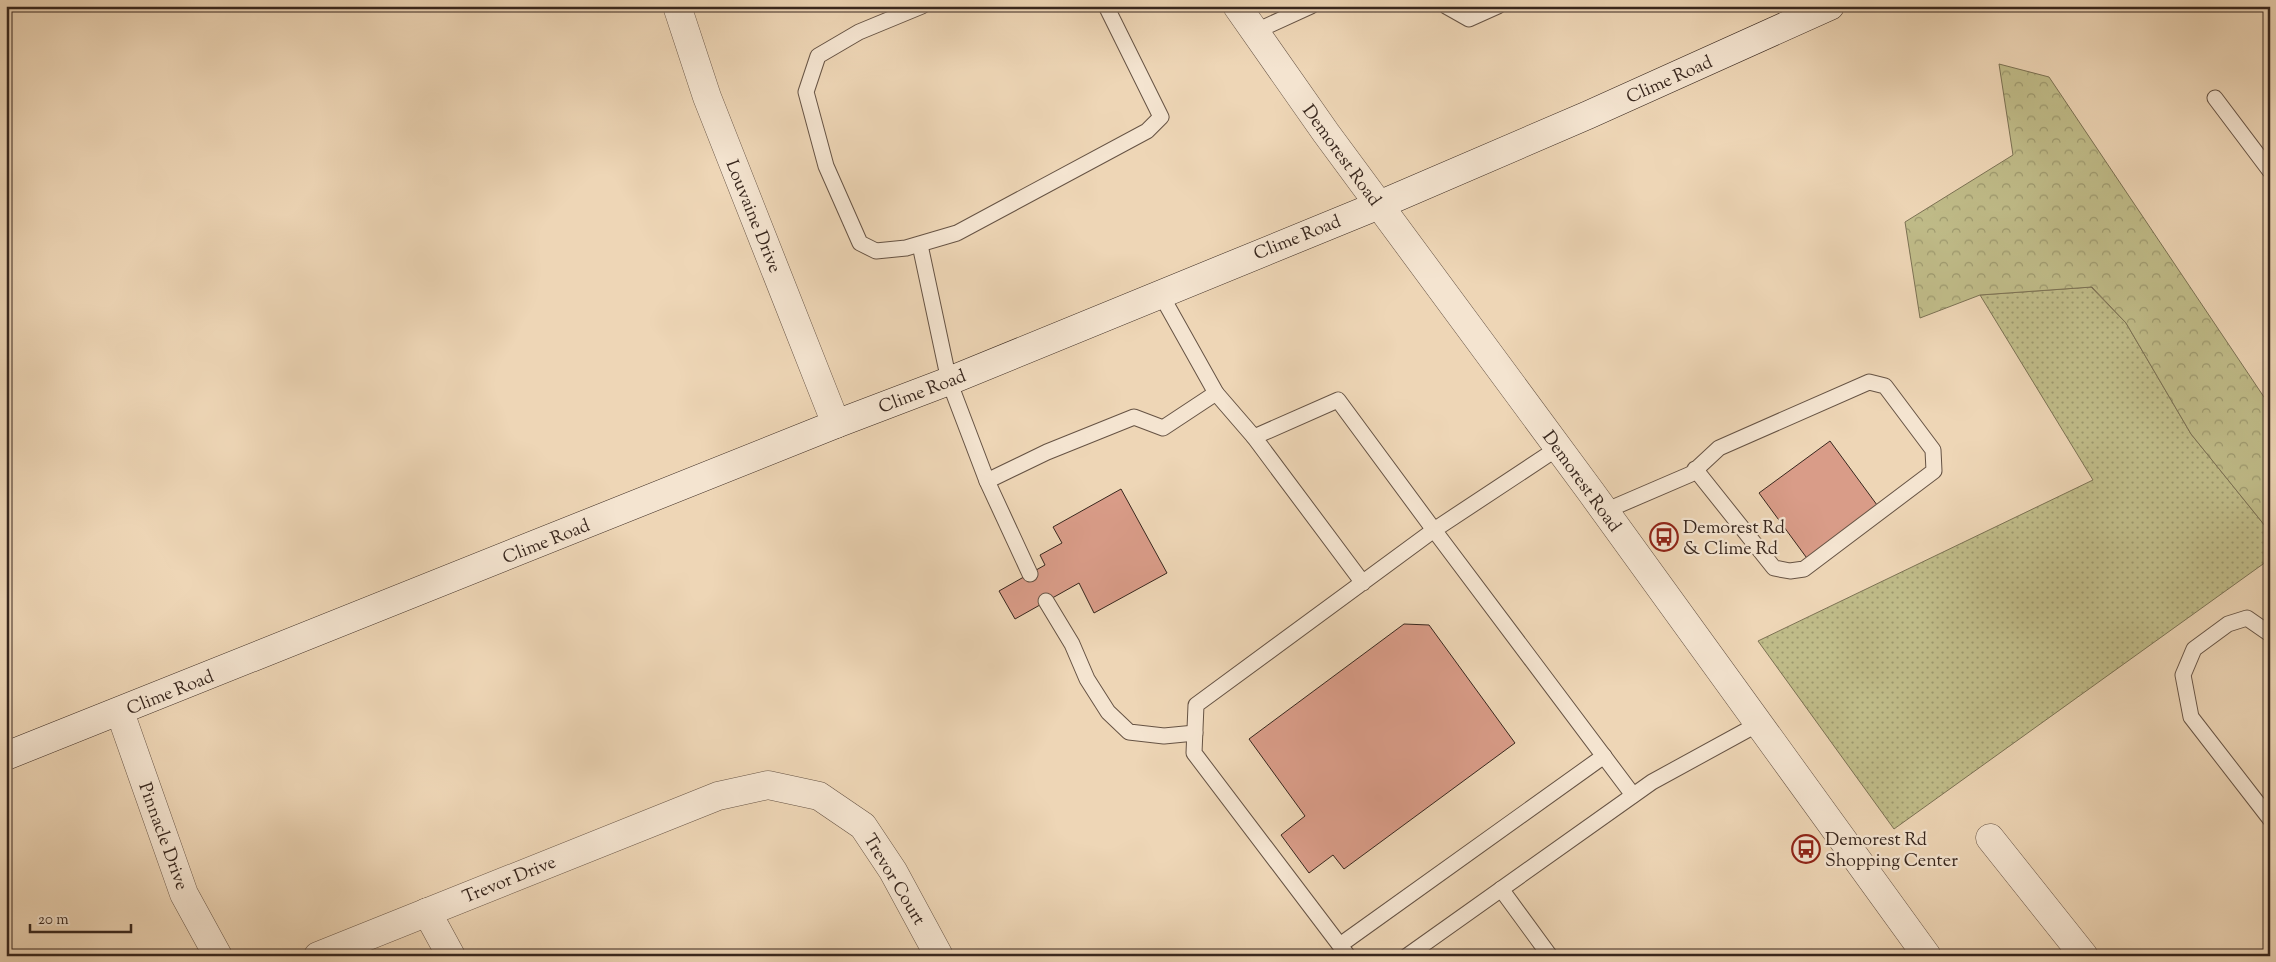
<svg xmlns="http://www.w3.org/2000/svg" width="2276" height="962" viewBox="0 0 2276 962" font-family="'Sorts Mill Goudy',serif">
	<defs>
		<pattern id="grass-dots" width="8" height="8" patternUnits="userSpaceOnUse" patternTransform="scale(1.25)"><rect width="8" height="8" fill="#c0bc89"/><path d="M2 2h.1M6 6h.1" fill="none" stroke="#9d996f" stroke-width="1.8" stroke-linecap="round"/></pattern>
		<pattern id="forest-crowns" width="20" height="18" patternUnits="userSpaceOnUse" patternTransform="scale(1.25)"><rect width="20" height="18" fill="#c0bc89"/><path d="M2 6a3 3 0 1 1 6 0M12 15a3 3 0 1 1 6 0" fill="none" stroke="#9d996f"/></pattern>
	</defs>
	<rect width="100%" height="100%" fill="#eed6b6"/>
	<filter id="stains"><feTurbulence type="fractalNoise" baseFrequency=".004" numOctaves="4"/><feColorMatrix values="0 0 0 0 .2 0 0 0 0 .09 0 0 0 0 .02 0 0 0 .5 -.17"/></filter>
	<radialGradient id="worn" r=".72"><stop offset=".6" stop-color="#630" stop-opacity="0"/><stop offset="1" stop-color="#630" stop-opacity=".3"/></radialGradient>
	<path fill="url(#grass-dots)" stroke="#7c7254" d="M2091,287L2126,323L2191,434L2270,532V559L1894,829L1758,641L2093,480L1980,295Z"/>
	<path fill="url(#forest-crowns)" stroke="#7c7254" d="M1999,64L2049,77L2270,406V532L2191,434L2126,323L2092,287L1980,295L1920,318L1905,222L2013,155Z"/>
	<g fill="#d99c88" stroke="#38271e">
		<path d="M1830,441L1880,509L1809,561L1759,493Z"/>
		<path d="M1121,489L1167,573L1094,613L1079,583L1015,619L999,591L1045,565L1040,555L1062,543L1053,527Z"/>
		<path d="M1404,624L1429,625L1515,743L1344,869L1333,855L1309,873L1281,835L1305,816L1249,739Z"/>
	</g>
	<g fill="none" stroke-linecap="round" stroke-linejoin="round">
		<defs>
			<g id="service">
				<path d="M922,6L859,32L818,56L806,92L826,166L860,243L876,251L906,248L957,233L1147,131L1161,117L1106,6"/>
				<path d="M1446,6L1469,19L1498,6"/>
				<path d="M1254,32L1311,6"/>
				<path d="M2215,98L2270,171"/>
				<path d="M920,245L949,381L987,481L1047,452L1134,417L1163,428L1216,393"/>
				<path d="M1160,293L1216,393L1254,437"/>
				<path d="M1558,448L1434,530L1633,795"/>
				<path d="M987,481L1030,574"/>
				<path d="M1605,511L1691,474L1719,448L1869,382L1885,386L1933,450L1934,471L1804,569L1790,571L1774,568L1695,469"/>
				<path d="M1046,601L1072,644L1087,679L1108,712L1129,732L1164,736L1195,733"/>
				<path d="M2270,634L2247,618L2228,624L2194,649L2183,675L2191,717L2270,819"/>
				<path d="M1501,889L1550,956"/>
				<path d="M1340,945L1604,756"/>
				<path d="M1348,956L1194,753L1196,705L1434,530L1338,400L1254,437L1363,583"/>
				<path d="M1407,956L1652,782L1758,724"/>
			</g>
			<g id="minor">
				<path d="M677,6L707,97L836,424"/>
				<path d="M120,712L184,894L218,956"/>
				<path d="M1990,838L2084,956"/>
				<path d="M427,912L451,956"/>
				<path d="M318,956L718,796L768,785L819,796L863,826L893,871L939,956"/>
			</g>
			<path id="tertiary" d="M1237,6L1326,133L1591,492L1927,956"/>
			<path id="secondary" d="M6,756L836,424L949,381L1379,205L1588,115L1830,6"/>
		</defs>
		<use href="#service" stroke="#665344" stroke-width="17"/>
		<use href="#minor" stroke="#665344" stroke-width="29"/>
		<use href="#tertiary" stroke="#665344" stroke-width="29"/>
		<use href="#secondary" stroke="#38271e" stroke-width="29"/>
		<use href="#service" stroke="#f4e4d0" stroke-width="15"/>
		<use href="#minor" stroke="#f4e4d0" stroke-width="28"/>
		<use href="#tertiary" stroke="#f4e4d0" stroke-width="28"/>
		<use href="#secondary" stroke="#f4e4d0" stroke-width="28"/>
	</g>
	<defs>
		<symbol id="bus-ring" viewBox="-11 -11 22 22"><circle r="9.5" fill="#f4e4d0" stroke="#8f2418" stroke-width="1.5"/><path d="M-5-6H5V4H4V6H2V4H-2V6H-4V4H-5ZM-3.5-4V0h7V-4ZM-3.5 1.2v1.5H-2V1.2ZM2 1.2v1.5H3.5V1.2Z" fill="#8f2418"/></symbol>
	</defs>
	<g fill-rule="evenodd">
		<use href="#bus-ring" x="1648" y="521" width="32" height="32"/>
		<use href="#bus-ring" x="1790" y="833" width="32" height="32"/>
	</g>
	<g text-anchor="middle" stroke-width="4.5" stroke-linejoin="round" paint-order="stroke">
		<g font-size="18" fill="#38271e" stroke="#f4e4d0">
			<text transform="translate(1669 79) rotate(-24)" y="6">Clime Road</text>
			<text transform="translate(1342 155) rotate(54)" y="6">Demorest Road</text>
			<text transform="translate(754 216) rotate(68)" y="6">Louvaine Drive</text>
			<text transform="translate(1297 237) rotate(-22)" y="6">Clime Road</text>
			<text transform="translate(922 391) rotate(-21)" y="6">Clime Road</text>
			<text transform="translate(1582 481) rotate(54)" y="6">Demorest Road</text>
			<text transform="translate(546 541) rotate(-22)" y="6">Clime Road</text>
			<text transform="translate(170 692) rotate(-22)" y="6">Clime Road</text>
			<text transform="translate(164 836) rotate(70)" y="6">Pinnacle Drive</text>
			<text transform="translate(509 879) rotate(-22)" y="6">Trevor Drive</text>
			<text transform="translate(895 879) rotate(59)" y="6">Trevor Court</text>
		</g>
		<g font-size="18" fill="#38271e" stroke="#f4e4d0" text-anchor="start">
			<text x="1683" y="533">Demorest Rd<tspan x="1683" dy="21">&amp; Clime Rd</tspan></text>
			<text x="1825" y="845">Demorest Rd<tspan x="1825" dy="21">Shopping Center</tspan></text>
		</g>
	</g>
	<rect width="2276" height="962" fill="none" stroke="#eed6b6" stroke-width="25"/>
	<rect x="8" y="8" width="2261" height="947" fill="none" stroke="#38271e" stroke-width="2.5"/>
	<rect x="12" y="12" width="2251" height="937" fill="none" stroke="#38271e"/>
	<path d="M30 924v8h101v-8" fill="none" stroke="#38271e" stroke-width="2.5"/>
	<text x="38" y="924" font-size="15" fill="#38271e" stroke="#f4e4d0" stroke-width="4" paint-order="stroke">20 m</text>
	<rect width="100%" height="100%" filter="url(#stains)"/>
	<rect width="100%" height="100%" fill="url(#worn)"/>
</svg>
